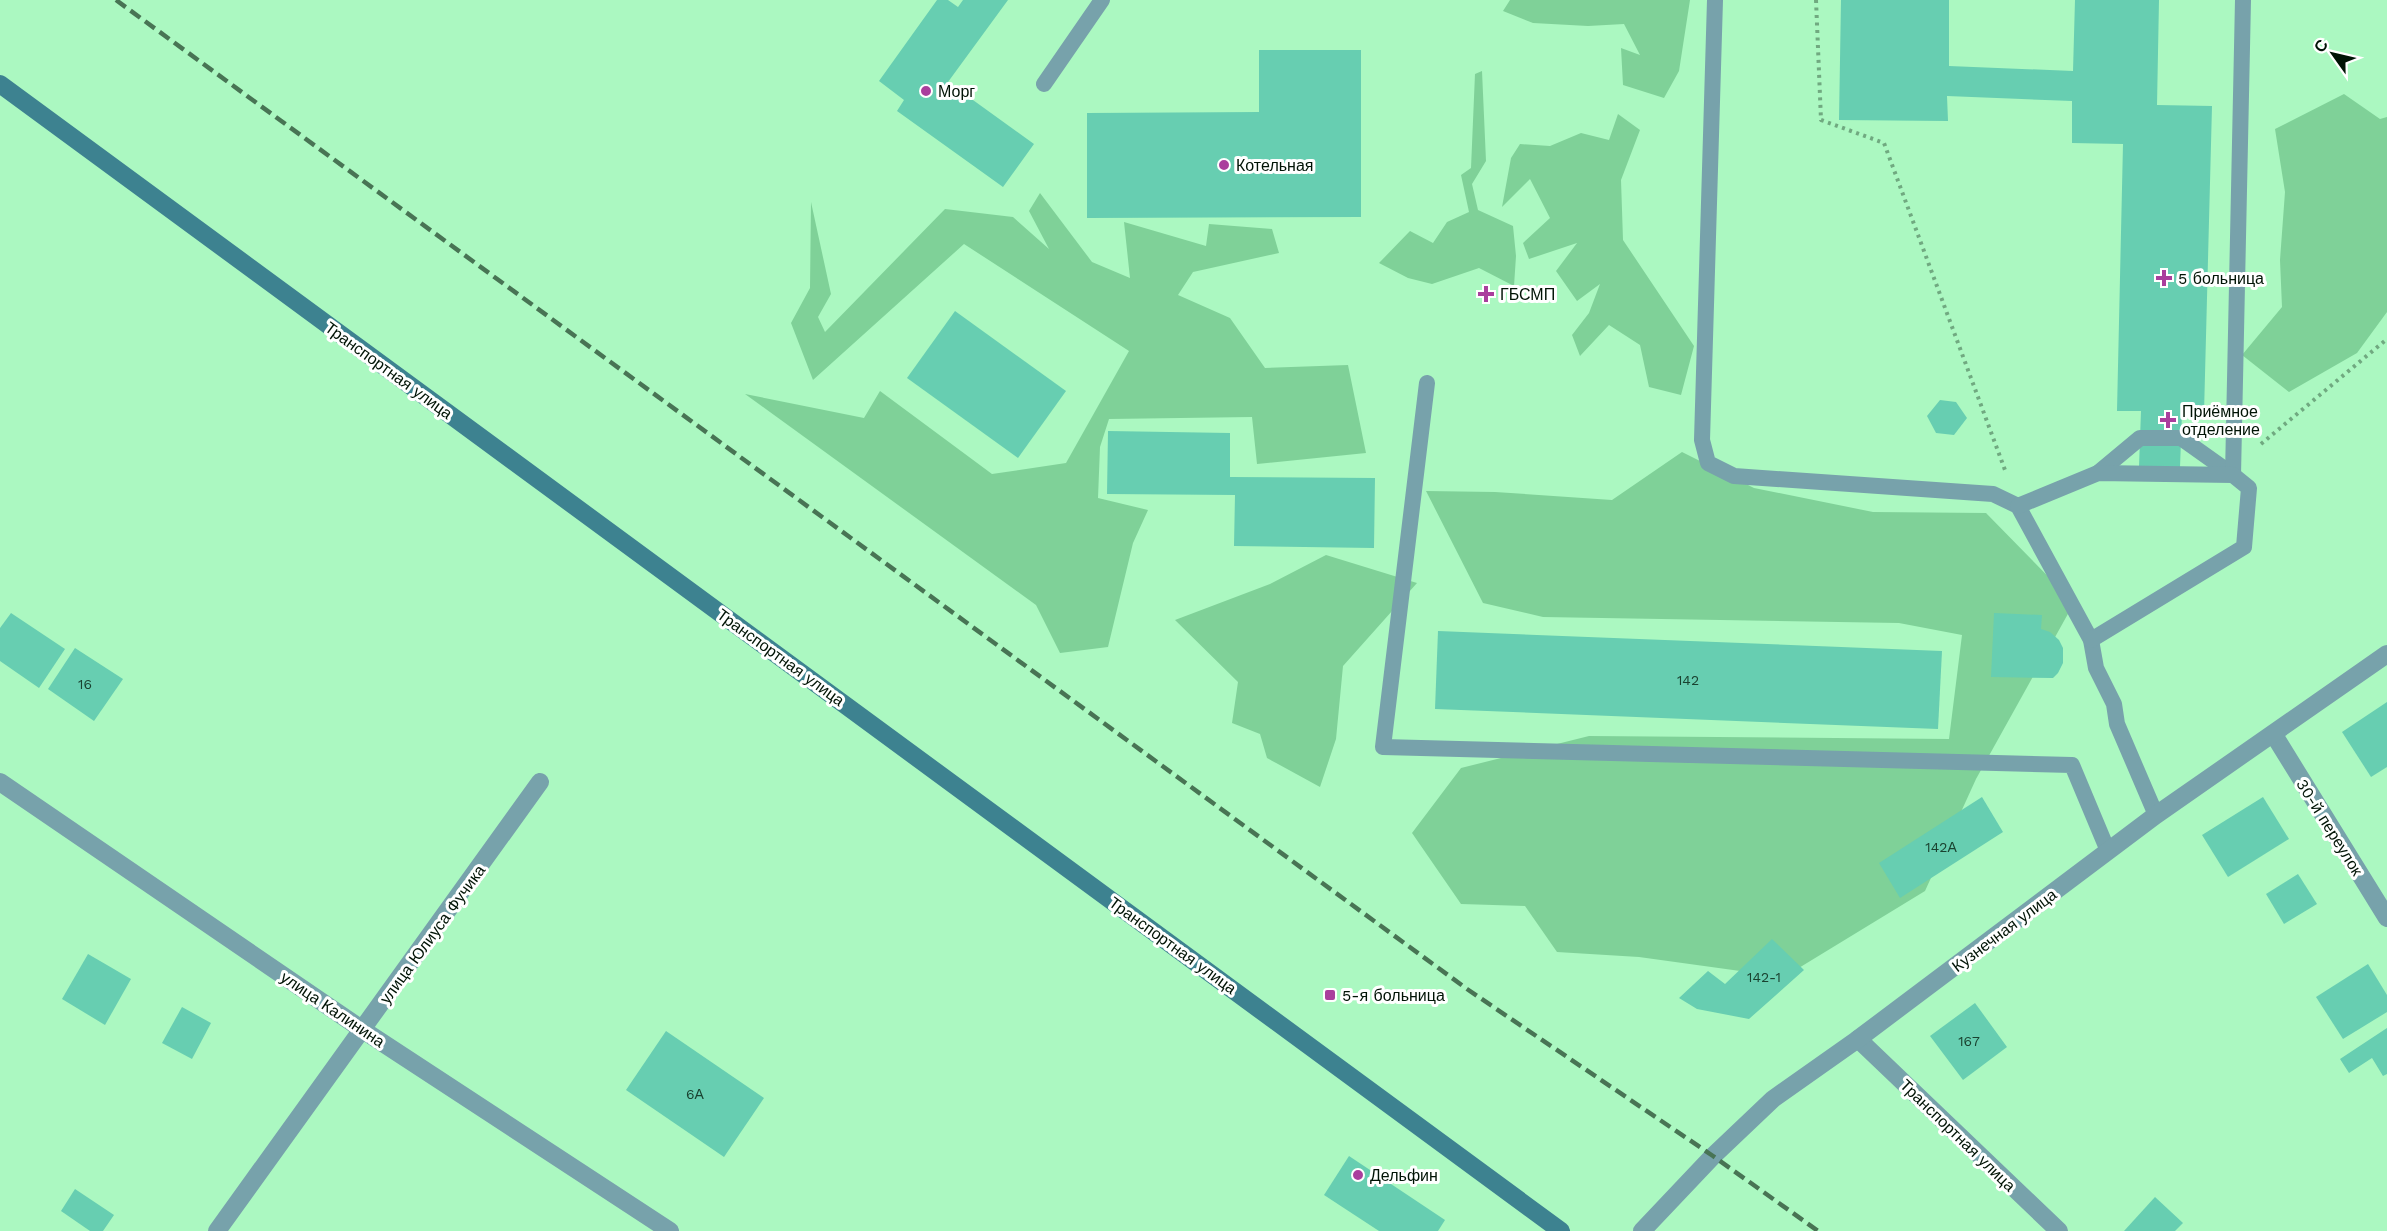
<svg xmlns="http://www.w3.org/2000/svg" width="2387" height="1231" viewBox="0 0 2387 1231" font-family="'Work Sans',sans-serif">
	<rect width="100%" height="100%" fill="#abf8c1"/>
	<g fill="#7fd198">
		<path d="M1510,0H1690L1679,71L1664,98L1623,85L1621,48L1640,55L1624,24L1588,26L1533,23L1503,11Z"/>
		<path d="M1482,71L1486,161L1472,184L1478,210L1513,226L1516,256L1514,286L1479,268L1432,284L1408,278L1379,263L1410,231L1433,243L1447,222L1469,212L1461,175L1471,168L1475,74Z"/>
		<path d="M2344,94L2380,119L2387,117V312L2357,353L2289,392L2242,355L2282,307L2280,260L2285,192L2275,129Z"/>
		<path d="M1618,114L1640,130L1621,180L1623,240L1694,346L1681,395L1649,387L1640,345L1609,325L1580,356L1572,335L1589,313L1600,284L1577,301L1556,271L1577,243L1529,259L1523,243L1550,218L1530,179L1502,207L1511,158L1520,144L1550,146L1581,133L1609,140Z"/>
		<path d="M1040,193L1092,262L1130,278L1124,222L1206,246L1209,224L1272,229L1279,253L1193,272L1178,295L1230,318L1265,368L1348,365L1366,453L1257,464L1252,417L1109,419L1100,447L1098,498L1148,510L1133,543L1108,647L1060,653L1036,605L745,394L864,418L880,391L992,474L1066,463L1129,351L964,244L813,380L791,323L810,288L811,202L831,294L818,317L825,332L945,209L1013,217L1049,249L1029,211Z"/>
		<path d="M1682,452L1754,488L1873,512L1986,513L2074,603L1976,779L1925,891L1784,977L1639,957L1557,952L1525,906L1461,904L1412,833L1461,768L1589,736L1949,739L1962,635L1899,623L1543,617L1483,603L1426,491L1495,492L1612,500Z"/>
		<path d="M1326,555L1417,583L1343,666L1336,739L1320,787L1267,758L1260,734L1232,723L1238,682L1175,620L1270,584Z"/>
	</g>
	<g fill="#67ceb1">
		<path d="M937,0H948L958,7L963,0H1008L948,82L1034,144L1003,187L897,111L904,100L879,81Z"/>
		<path d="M1841,0H1949V66L2073,71L2075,0H2159L2157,105L2212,106L2204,413H2182L2180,467H2139L2141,411H2117L2123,144L2072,143V101L1947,96L1948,121L1839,120Z"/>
		<path d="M1259,50H1361V217L1087,218V113L1259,112Z"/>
		<path d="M955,311L1066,391L1018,458L907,378Z"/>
		<path d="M1940,400L1956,402L1967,418L1954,435L1936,433L1927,416Z"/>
		<path d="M1108,431L1230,433V477L1375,478L1374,548L1234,546L1235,495L1107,494Z"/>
		<path d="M11,613L65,649L39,688L0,661V628Z"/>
		<path d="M1994,613L2042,615L2041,629L2050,632L2059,640L2063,648V663L2058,673L2053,678L1991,677Z"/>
		<path d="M1438,631L1942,651L1938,729L1435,709Z"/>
		<path d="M75,648L123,679L94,721L48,689Z"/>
		<path d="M2387,702V767L2371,777L2342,732Z"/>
		<path d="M1982,797L2003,832L1900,898L1879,863Z"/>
		<path d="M2263,797L2289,839L2228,877L2202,835Z"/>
		<path d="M2298,874L2317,904L2284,924L2266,894Z"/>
		<path d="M1772,939L1804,970L1749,1019L1697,1009L1679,998L1708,971L1725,984Z"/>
		<path d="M88,954L131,979L105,1025L62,999Z"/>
		<path d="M2368,964L2387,995V1012L2343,1039L2316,997Z"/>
		<path d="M1975,1003L2007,1047L1963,1080L1930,1036Z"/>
		<path d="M182,1007L211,1023L192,1059L162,1043Z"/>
		<path d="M2387,1028V1074L2383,1076L2372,1058L2349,1073L2340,1059Z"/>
		<path d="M666,1031L764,1098L724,1157L626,1090Z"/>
		<path d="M1349,1156L1445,1220L1438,1231H1379L1324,1195Z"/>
		<path d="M75,1189L114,1215L103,1231H90L61,1211Z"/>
		<path d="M2155,1197L2183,1223L2175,1231H2124Z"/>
	</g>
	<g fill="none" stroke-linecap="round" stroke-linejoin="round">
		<g stroke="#70a980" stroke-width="4" stroke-dasharray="3 4.5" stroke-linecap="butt">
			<path d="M1816,0L1821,120L1884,143L2005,470"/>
			<path d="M2261,444L2387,339"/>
		</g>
		<g stroke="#77a2ab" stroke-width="16">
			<path d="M1715,0L1702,440L1708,463L1734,476L1993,494L2018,506L2091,640L2096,668L2114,704L2117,724L2156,815"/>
			<path d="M1044,84L1102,0"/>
			<path d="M1427,383L1383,747L2072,765L2108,851"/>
			<path d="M2098,473L2140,438H2181L2233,475"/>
			<path d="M2233,475L2243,0"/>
			<path d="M2018,506L2098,473L2233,475L2249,488L2244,547L2091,640"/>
		</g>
		<g stroke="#77a2ab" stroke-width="18">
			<path d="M2274,735L2387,918"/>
			<path d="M0,782L363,1030L670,1231"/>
			<path d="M1858,1039L2059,1231"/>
			<path d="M217,1231L540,782"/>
		</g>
		<path stroke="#77a2ab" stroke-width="18" d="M1642,1231L1713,1156L1773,1099L1858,1039L2156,815L2387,654"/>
		<path stroke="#3d8290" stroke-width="18" d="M0,84L1561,1231"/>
		<path stroke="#487454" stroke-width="4.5" stroke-dasharray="12 6" stroke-linecap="butt" d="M116,0L1467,989L1713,1156L1818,1231"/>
	</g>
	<g fill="#aa3e9d" stroke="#fff" stroke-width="2">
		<circle cx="926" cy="91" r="6"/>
		<circle cx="1224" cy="165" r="6"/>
		<path d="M2161 269h6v6h6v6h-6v6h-6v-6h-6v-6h6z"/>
		<path d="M1483 285h6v6h6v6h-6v6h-6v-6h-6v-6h6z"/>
		<path d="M2165 411h6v6h6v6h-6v6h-6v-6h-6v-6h6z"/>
		<rect x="1324" y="989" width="12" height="12" rx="3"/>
		<circle cx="1358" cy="1175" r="6"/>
	</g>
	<g text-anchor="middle" stroke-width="6" stroke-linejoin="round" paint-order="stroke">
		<g font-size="14" fill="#1a4230">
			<text x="1688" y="685">142</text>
			<text x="85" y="689">16</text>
			<text x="1941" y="852">142А</text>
			<text x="1764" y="982">142-1</text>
			<text x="1969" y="1046">167</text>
			<text x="695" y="1099">6А</text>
		</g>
		<g font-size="16" fill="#001305" stroke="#fff" text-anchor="start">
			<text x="938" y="97">Морг</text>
			<text x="1236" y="171">Котельная</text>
			<text x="2178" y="284">5 больница</text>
			<text x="1500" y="300">ГБСМП</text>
			<text x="2182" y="417">Приёмное<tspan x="2182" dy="18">отделение</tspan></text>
			<text x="1342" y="1001">5-я больница</text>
			<text x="1370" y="1181">Дельфин</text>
		</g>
		<g font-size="16" fill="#001305" stroke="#fff">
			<text transform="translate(389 370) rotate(36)" y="6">Транспортная улица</text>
			<text transform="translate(781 657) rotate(36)" y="6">Транспортная улица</text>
			<text transform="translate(2330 827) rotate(58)" y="6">30-й переулок</text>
			<text transform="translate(2004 930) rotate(-37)" y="6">Кузнечная улица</text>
			<text transform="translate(432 934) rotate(-54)" y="6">улица Юлиуса Фучика</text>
			<text transform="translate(1173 945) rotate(36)" y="6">Транспортная улица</text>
			<text transform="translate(333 1009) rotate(34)" y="6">улица Калинина</text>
			<text transform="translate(1958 1135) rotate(44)" y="6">Транспортная улица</text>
		</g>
	</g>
	<g transform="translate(2333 54) rotate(304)" stroke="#ffffff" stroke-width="4.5" paint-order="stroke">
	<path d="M0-4.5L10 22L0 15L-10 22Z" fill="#001305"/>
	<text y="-9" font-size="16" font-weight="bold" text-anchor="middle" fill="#001305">С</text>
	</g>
</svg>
